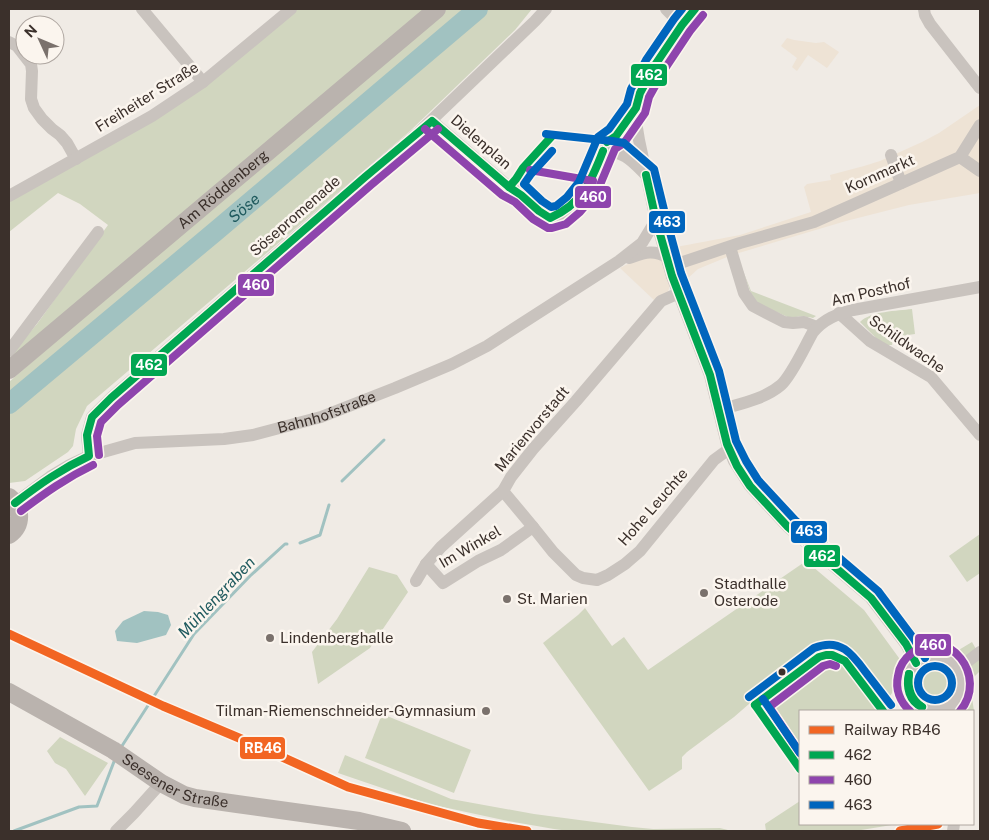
<svg xmlns="http://www.w3.org/2000/svg" width="989" height="840" viewBox="0 0 989 840" font-family="'Public Sans',sans-serif">
	<rect width="100%" height="100%" fill="#f0ebe5"/>
	<g fill="#d1d6bf">
		<path d="M297,9H430L20,351L9,357L37,324L108,225L80,204L58,193L9,232V200L154,119Z"/>
		<path d="M447,9H532L515,30L410,131L87,406L76,429L73,446L68,452L25,481L9,483V382L78,322Z"/>
		<path d="M740,263L751,291L816,316L813,318C805,316 798,316 790,318L754,302Z"/>
		<path d="M912,309L915,334L894,337L892,345H883L860,322C871,311 897,311 912,309Z"/>
		<path d="M980,534V573L967,582L949,556Z"/>
		<path d="M806,561L864,610L899,658L898,670L892,693L880,711H800V760L757,697L734,717L687,752L682,757V769L649,791L543,643L578,615L585,608L612,646L624,637L648,670Z"/>
		<path d="M369,567L397,575L408,592L370,648L318,684L312,652L337,619Z"/>
		<path d="M892,603L923,641L957,651L972,642L976,649L961,659H958C951,654 944,650 935,650C927,650 921,656 915,649C912,645 912,643 912,637L889,606Z"/>
		<path d="M980,655V671L972,679L971,691L974,711L973,714V711H961V706L967,690L968,669Z"/>
		<circle cx="935" cy="683" r="19"/>
		<path d="M382,714L471,750L454,793L365,758Z"/>
		<path d="M60,737L108,763L85,796L66,769L55,763L47,751Z"/>
		<path d="M345,755L451,799L534,814L632,827L653,829L720,828L732,831H569L554,829L508,821L429,804L338,773Z"/>
		<path d="M800,801V824H898L855,831H766L765,824Z"/>
	</g>
	<g fill="#eee3d5">
		<path d="M787,38L794,40L816,43L824,42L839,52L827,68L808,55L797,71L792,67L797,58L781,46Z"/>
		<path d="M980,105V193L909,205L846,221L732,255L698,269L686,280L680,263L676,247L740,235L811,212L804,187L807,184L831,180L830,175L864,166L880,161L922,142L939,133Z"/>
		<path d="M645,255L662,258L671,282L668,292L660,297L654,300L620,268Z"/>
	</g>
	<path fill="#a1c2c1" d="M144,611L158,612L168,615L171,625L166,635L137,643L117,641L115,631L123,621Z"/>
	<g fill="none" stroke-linecap="round" stroke-linejoin="round">
		<g stroke="#a1c2c1" stroke-width="3">
			<path d="M342,481L384,440"/>
			<path d="M300,543L320,535L329,505"/>
			<path d="M120,749L194,634L250,576L285,544H287"/>
			<path d="M14,831L79,807L97,806L115,759"/>
		</g>
		<path stroke="#a1c2c1" stroke-width="20" id="s1" d="M9,404L216,231L478,9"/>
		<g stroke="#c9c3be" stroke-width="12">
			<path d="M142,9L203,82"/>
			<path d="M666,9L682,25"/>
			<path d="M924,9L925,15L930,24L980,88"/>
			<path d="M9,42L17,46L31,64L32,71L31,99L34,108L42,119L52,129L60,135L67,143L76,159"/>
			<path d="M636,108V122L639,140L656,220L672,276L710,375L727,444L734,461L750,486L788,527L871,598L906,644L916,663"/>
			<path d="M432,121L509,187C514,190 519,192 523,196C532,205 538,213 550,218L561,215L574,204L588,187L607,142L616,136L636,108L640,93L655,65L682,25L695,9"/>
			<path d="M603,151C624,151 632,161 646,175"/>
			<path d="M891,155L901,183"/>
			<path d="M960,157L980,171"/>
			<path d="M9,196L152,116L203,82L291,9"/>
			<path d="M730,247L744,293L753,306L784,322L793,323L804,322L817,327"/>
			<path d="M629,258C644,253 652,249 667,257"/>
			<path d="M672,276L680,263L740,243L814,222L960,157L980,125"/>
			<path d="M839,313L870,341L931,377L980,435"/>
			<path d="M9,351L98,232"/>
			<path d="M719,410C739,404 765,399 781,385C792,375 805,346 813,332C824,319 837,314 853,310L980,287"/>
			<path d="M89,456L87,435L92,417L111,398L365,177L419,132L535,21L546,9"/>
			<path d="M503,491L533,527L553,552L576,575L583,578L597,580L608,575L625,564L640,551L714,460L729,449"/>
			<path id="s2" d="M15,503L50,477L70,465L89,456L135,443L224,439L253,435L321,417L395,388L452,364L487,346L619,261L642,243L656,220"/>
			<path d="M426,564L443,583L478,561L501,550L533,527"/>
			<path d="M416,581L426,564L441,547L503,491L511,477L533,449L576,401L661,301L679,293"/>
			<circle cx="935" cy="683" r="28"/>
			<path d="M959,668L980,652"/>
			<path d="M116,831L134,813L161,783"/>
			<path d="M953,831L954,824"/>
		</g>
		<g stroke="#bab3ae" stroke-width="18">
			<path id="s3" d="M9,370L437,9"/>
			<path d="M9,497C22,507 23,525 9,535"/>
			<path id="s4" d="M9,692L113,750L161,783L184,795L195,798L237,804L359,821L402,831"/>
		</g>
		<defs>
			<g id="bus-1">
				<path d="M607,142L616,136L636,108L640,93L655,65L682,25L695,9"/>
				<path d="M646,175L656,220L672,276L710,375L727,444L737,466L750,486L788,527L871,598L906,644L916,663"/>
				<path d="M509,187L516,179L523,168L552,136"/>
				<path d="M15,503C40,484 61,469 89,456L87,435L92,417L111,398L365,177L432,121L509,187L521,195L539,211L550,218C582,204 591,182 603,151"/>
				<path d="M909,674C907,688 910,699 922,707"/>
				<path d="M909,674C906,687 909,701 922,707"/>
				<path d="M755,705L819,657L826,655H832L845,661L883,711"/>
				<path d="M755,705L800,769"/>
			</g>
			<g id="bus-2">
				<path d="M425,129L502,195L515,202L533,219L548,228H552L566,224L580,212L597,192L615,149L624,143L645,113L649,97L664,70L690,31L703,15"/>
				<path d="M530,170L593,181"/>
				<path d="M99,455L97,436L101,422L118,405L371,185L438,129"/>
				<path d="M21,511C45,493 66,478 93,465"/>
				<path d="M910,711C900,702 895,689 898,676C899,667 904,659 912,653C949,624 989,677 960,711"/>
				<path d="M800,753L769,707L823,666L830,664L836,666"/>
			</g>
			<g id="bus-3">
				<path d="M546,134L612,141L624,143L654,169L666,218L681,273L719,371L736,441L746,461L758,480L795,520L878,591L914,639L925,658"/>
				<path d="M552,151L531,174L524,184L542,201L551,207L556,206L567,197L579,182L598,137L609,129L627,104L631,89L646,60L674,19L682,9"/>
				<circle cx="935" cy="683" r="17"/>
				<path d="M749,697L814,648C841,637 853,655 867,674C875,684 883,695 891,705"/>
				<path d="M763,699L800,753"/>
			</g>
		</defs>
		<use href="#bus-1" stroke="#fbf5ee" stroke-width="11"/>
		<use href="#bus-2" stroke="#fbf5ee" stroke-width="11"/>
		<use href="#bus-3" stroke="#fbf5ee" stroke-width="11"/>
		<use href="#bus-1" stroke="#00a651" stroke-width="8"/>
		<use href="#bus-2" stroke="#8e44ad" stroke-width="8"/>
		<use href="#bus-3" stroke="#0065bd" stroke-width="8"/>
		<defs>
			<g id="rail-1">
				<path d="M9,634L163,706L258,746L348,787L478,823L527,831"/>
				<path d="M900,831L938,824"/>
			</g>
		</defs>
		<use href="#rail-1" stroke="#fbf5ee" stroke-width="12"/>
		<use href="#rail-1" stroke="#f26522" stroke-width="9"/>
	</g>
	<g fill="#7a716c" stroke="#fbf5ee" stroke-width="2">
		<circle cx="704" cy="593" r="5"/>
		<circle cx="507" cy="599" r="5"/>
		<circle cx="270" cy="638" r="5"/>
		<circle cx="486" cy="711" r="5"/>
	</g>
	<circle fill="#3b302b" stroke="#fbf5ee" stroke-width="2" cx="782" cy="672" r="4.5"/>
	<g text-anchor="middle" stroke-width="5" stroke-linejoin="round" paint-order="stroke">
		<g font-size="15" fill="#3b302b" stroke="#fbf5ee">
			<text transform="translate(147 97) rotate(-32)" y="5">Freiheiter Straße</text>
			<text transform="translate(481 142) rotate(41)" y="5">Dielenplan</text>
			<text transform="translate(880 174) rotate(-24)" y="5">Kornmarkt</text>
			<text dy="5" stroke="none"><textPath href="#s3" startOffset="280">Am Röddenberg</textPath></text>
			<text transform="translate(295 216) rotate(-41)" y="5">Sösepromenade</text>
			<text transform="translate(871 292) rotate(-13)" y="5">Am Posthof</text>
			<text transform="translate(907 344) rotate(35)" y="5">Schildwache</text>
			<text dy="5" stroke="none"><textPath href="#s2" startOffset="331">Bahnhofstraße</textPath></text>
			<text transform="translate(532 429) rotate(-50)" y="5">Marienvorstadt</text>
			<text transform="translate(653 507) rotate(-49)" y="5">Hohe Leuchte</text>
			<text transform="translate(470 547) rotate(-30)" y="5">Im Winkel</text>
			<text dy="5" stroke="none"><textPath href="#s4" startOffset="190">Seesener Straße</textPath></text>
		</g>
		<g font-size="15" fill="#3b302b" stroke="#fbf5ee" text-anchor="start">
			<text x="714" y="589">Stadthalle<tspan x="714" dy="17">Osterode</tspan></text>
			<text x="517" y="604">St. Marien</text>
			<text x="280" y="643">Lindenberghalle</text>
			<text x="476" y="716" text-anchor="end">Tilman-Riemenschneider-Gymnasium</text>
		</g>
		<g font-size="16" font-style="italic" fill="#1f5a5e" stroke="#fbf5ee">
			<text dy="6" stroke="none"><textPath href="#s1" startOffset="306">Söse</textPath></text>
			<text transform="translate(216 597) rotate(-47)" y="6">Mühlengraben</text>
		</g>
	</g>
	<g stroke="#fbf5ee" stroke-width="2">
		<rect x="630" y="63" width="38" height="24" rx="5" fill="#00a651"/>
		<rect x="574" y="185" width="38" height="24" rx="5" fill="#8e44ad"/>
		<rect x="648" y="210" width="38" height="24" rx="5" fill="#0065bd"/>
		<rect x="237" y="273" width="38" height="24" rx="5" fill="#8e44ad"/>
		<rect x="130" y="353" width="38" height="24" rx="5" fill="#00a651"/>
		<rect x="790" y="520" width="38" height="24" rx="5" fill="#0065bd"/>
		<rect x="803" y="544" width="38" height="24" rx="5" fill="#00a651"/>
		<rect x="914" y="633" width="38" height="24" rx="5" fill="#8e44ad"/>
		<rect x="239" y="736" width="47" height="24" rx="5" fill="#f26522"/>
	</g>
	<g font-size="14" text-anchor="middle" font-weight="bold" fill="#fff">
		<text x="649" y="80">462</text>
		<text x="593" y="202">460</text>
		<text x="667" y="227">463</text>
		<text x="256" y="290">460</text>
		<text x="149" y="370">462</text>
		<text x="809" y="536">463</text>
		<text x="822" y="561">462</text>
		<text x="933" y="650">460</text>
		<text x="263" y="753">RB46</text>
	</g>
	<rect width="989" height="840" fill="none" stroke="#3b302b" stroke-width="20"/>
	<rect x="799" y="710" width="175" height="115" fill="#fbf5ee" stroke="#aea6a0"/>
	<rect x="809" y="726" width="25" height="8" fill="#f26522" stroke="#aea6a0"/>
	<text x="844" y="735" font-size="15" fill="#3b302b">Railway RB46</text>
	<rect x="809" y="751" width="25" height="8" fill="#00a651" stroke="#aea6a0"/>
	<text x="844" y="760" font-size="15" fill="#3b302b">462</text>
	<rect x="809" y="776" width="25" height="8" fill="#8e44ad" stroke="#aea6a0"/>
	<text x="844" y="785" font-size="15" fill="#3b302b">460</text>
	<rect x="809" y="801" width="25" height="8" fill="#0065bd" stroke="#aea6a0"/>
	<text x="844" y="810" font-size="15" fill="#3b302b">463</text>
	<g transform="translate(40 40) rotate(314)"><circle r="24" fill="#fbf5ee" stroke="#aea6a0"/>
	<path d="M0-4L9 19L0 12L-9 19Z" fill="#7a716c"/>
	<text y="-8" font-size="14" font-weight="bold" text-anchor="middle" fill="#3b302b">N</text>
	</g>
</svg>
